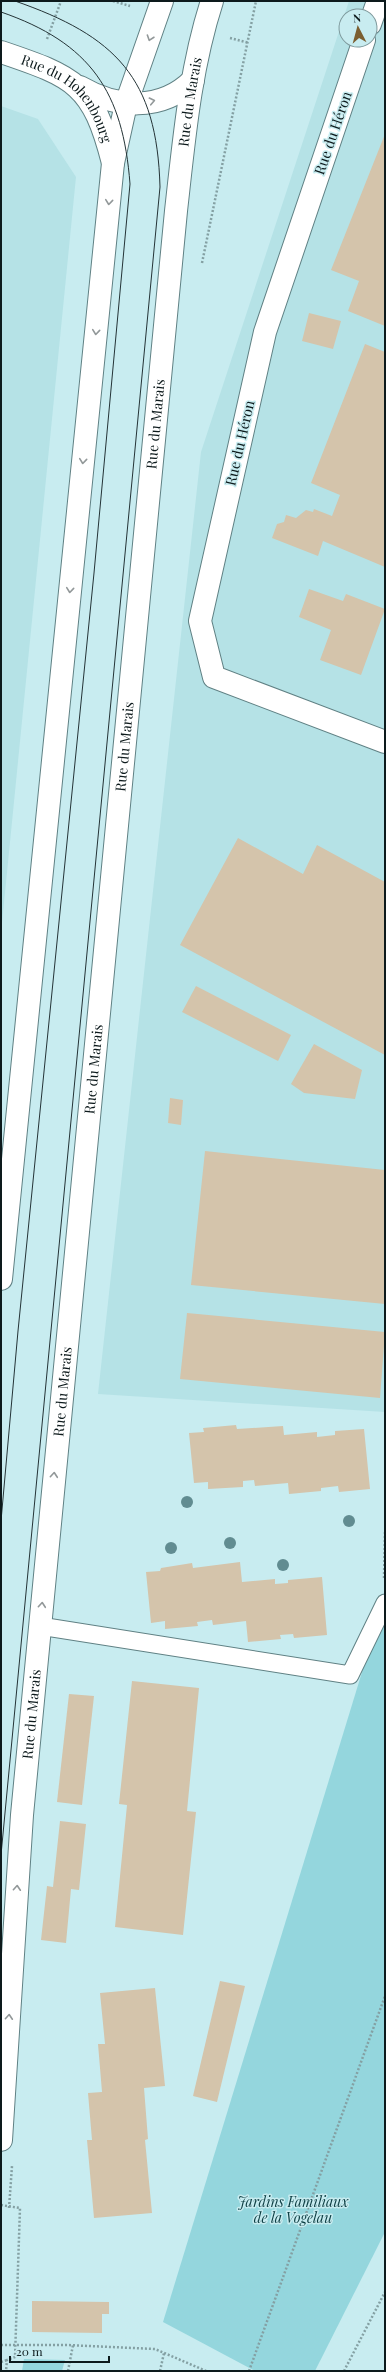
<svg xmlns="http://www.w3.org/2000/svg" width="386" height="2372" viewBox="0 0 386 2372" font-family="'Playfair Display',serif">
	<rect width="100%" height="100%" fill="#c8ecf0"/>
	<g fill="#b5e2e6" fill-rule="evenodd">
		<path d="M349,1H385V1412L98,1394L201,452ZM346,16H370V40H346Z"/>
		<path d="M1,106L38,119L76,177L1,933Z"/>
	</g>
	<g fill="#94d6dd">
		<path d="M385,1597V2232L315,2371H255L163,2322Z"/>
		<path d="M24,2359L65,2360L62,2371H22Z"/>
	</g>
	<g fill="#d4c4ab">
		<path d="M385,134V326L348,311L359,281L331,270Z"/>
		<path d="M309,313L341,321L333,349L302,341Z"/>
		<path d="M365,344L385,352V567L323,541L318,556L272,538L277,524L284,522L286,515L296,518L306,510L313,512L314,509L332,516L340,495L311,483Z"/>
		<path d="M309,589L343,601L346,594L385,609L361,675L320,660L331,630L299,617Z"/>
		<path d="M238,838L303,874L317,845L385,882V1055L180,945Z"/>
		<path d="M196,986L291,1035L278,1061L182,1012Z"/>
		<path d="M314,1044L362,1070L355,1099L304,1093L291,1084Z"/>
		<path d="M170,1098L183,1100L181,1125L168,1123Z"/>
		<path d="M205,1151L385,1170V1304L191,1285Z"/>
		<path d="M187,1313L385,1332L380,1398L180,1379Z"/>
		<path d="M236,1425L237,1429L283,1426L284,1435L317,1432V1437L335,1435V1431L364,1429L370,1489L339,1492L338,1486L321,1488V1491L289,1494L288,1483L255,1486L254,1480L243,1481V1487L208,1489V1482L194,1483L189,1433L204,1432L203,1428Z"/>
		<path d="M240,1562L242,1582L275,1579V1584L288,1583V1580L322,1577L327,1635L294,1638L293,1634L280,1635L281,1639L248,1642L246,1621L213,1625L212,1620L197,1622L198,1626L165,1629V1621L151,1623L146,1572L160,1571L161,1568L192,1563L193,1568Z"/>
		<path d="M132,1681L199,1688L187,1811L196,1812L183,1935L115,1927L127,1805L119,1804Z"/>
		<path d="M69,1694L94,1696L82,1805L57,1802Z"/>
		<path d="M60,1821L86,1824L79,1890L71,1889L66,1943L41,1940L47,1886L53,1887Z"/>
		<path d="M220,1981L245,1986L217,2102L193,2096Z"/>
		<path d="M155,1988L165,2086L144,2088L148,2139L145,2140L152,2213L94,2218L87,2140H92L88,2093L102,2092L98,2044H105L100,1993Z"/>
		<path d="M32,2301L109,2302V2314H102V2333L32,2332Z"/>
	</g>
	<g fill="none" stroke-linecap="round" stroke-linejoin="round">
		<defs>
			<path id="service" d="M40,1626L350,1675L385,1603"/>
			<g id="minor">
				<path d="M370,24L378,1"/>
				<path d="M364,40L265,332L200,621L214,677L385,742"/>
				<path id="s1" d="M1,52C75,77 93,84 113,163"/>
				<path d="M80,87C116,108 161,112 193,80"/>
			</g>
			<g id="primary">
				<path d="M1,1279L113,163L126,104L162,1"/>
				<path id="s2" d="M1,2140L22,1815L176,211C184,140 190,69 212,1"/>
			</g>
		</defs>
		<use href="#service" stroke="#608184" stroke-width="19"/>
		<use href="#minor" stroke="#608184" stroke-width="24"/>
		<use href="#primary" stroke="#608184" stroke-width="24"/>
		<g stroke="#84a0a3" stroke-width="2.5" stroke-dasharray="2 2" stroke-linecap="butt">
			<path d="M113,1L130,6"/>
			<path d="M230,38L249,43"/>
			<path d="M47,39L61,1"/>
			<path d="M202,263L256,1"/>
			<path d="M384,1578L385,1532"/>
			<path d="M1,2205L20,2208L15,2357L7,2360L6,2371"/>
			<path d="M9,2208L12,2166"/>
			<path d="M1,2345H67L155,2349L206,2371"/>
			<path d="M1,2362L7,2360"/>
			<path d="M68,2371L73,2345"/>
			<path d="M160,2371L164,2353"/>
			<path d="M249,2371L385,1996"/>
			<path d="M344,2371L385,2292"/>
		</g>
		<use href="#service" stroke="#fff" stroke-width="17"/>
		<use href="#minor" stroke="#fff" stroke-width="22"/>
		<use href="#primary" stroke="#fff" stroke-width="22"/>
		<g stroke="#243336" stroke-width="1">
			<path d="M1,12C91,43 123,92 130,184L94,573L18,1331L1,1521"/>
			<path d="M1,1855L160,187C157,78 116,36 15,1"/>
		</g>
	</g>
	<g fill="#618c91">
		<circle cx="187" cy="1502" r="6"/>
		<circle cx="349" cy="1521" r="6"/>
		<circle cx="230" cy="1543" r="6"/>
		<circle cx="171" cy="1548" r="6"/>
		<circle cx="283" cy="1565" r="6"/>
	</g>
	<defs><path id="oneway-chevron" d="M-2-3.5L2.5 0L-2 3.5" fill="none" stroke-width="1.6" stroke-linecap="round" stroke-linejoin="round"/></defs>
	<g stroke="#929899">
		<use href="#oneway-chevron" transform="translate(150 38) rotate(109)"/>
		<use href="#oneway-chevron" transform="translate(152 101) rotate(-12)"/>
		<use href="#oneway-chevron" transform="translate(109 202) rotate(96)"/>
		<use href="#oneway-chevron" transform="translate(96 332) rotate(96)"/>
		<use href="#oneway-chevron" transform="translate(83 461) rotate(96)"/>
		<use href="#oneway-chevron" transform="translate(70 590) rotate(96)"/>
		<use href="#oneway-chevron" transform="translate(54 1475) rotate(-85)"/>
		<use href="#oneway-chevron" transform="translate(42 1605) rotate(-85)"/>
		<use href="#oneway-chevron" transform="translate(17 1888) rotate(-86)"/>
		<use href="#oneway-chevron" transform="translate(9 2017) rotate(-86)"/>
	</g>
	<g text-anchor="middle" stroke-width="3" stroke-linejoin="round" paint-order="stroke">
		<g font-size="14" fill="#0d1a1c" stroke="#c8ecf0">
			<text dy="5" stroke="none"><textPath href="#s2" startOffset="2047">Rue du Marais</textPath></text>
			<text dy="5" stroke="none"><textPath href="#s1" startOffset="85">Rue du Hohenbourg</textPath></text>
			<text transform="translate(333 133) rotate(-71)" y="5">Rue du Héron</text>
			<text dy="5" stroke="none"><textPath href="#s2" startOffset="1723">Rue du Marais</textPath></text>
			<text transform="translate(240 443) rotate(-77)" y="5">Rue du Héron</text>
			<text dy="5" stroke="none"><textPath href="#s2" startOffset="1399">Rue du Marais</textPath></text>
			<text dy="5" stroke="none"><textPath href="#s2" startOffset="1075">Rue du Marais</textPath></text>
			<text dy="5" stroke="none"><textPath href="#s2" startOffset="751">Rue du Marais</textPath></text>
			<text dy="5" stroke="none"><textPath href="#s2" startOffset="427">Rue du Marais</textPath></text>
		</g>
		<g font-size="14" font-style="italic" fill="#0d3e43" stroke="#c8ecf0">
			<text x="293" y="2207">Jardins Familiaux<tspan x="293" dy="16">de la Vogelau</tspan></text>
		</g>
	</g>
	<rect width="386" height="2372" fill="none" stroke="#0d1a1c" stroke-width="4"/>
	<g transform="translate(358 28) rotate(354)"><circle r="19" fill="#c8ecf0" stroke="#7d989b"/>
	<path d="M0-3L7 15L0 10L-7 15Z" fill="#7b5f31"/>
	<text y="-6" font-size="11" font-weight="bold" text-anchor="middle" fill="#0d1a1c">N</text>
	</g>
	<path d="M10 2356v6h99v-6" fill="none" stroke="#0d1a1c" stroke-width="2"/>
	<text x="16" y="2356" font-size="12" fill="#0d1a1c" stroke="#c8ecf0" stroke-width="3" paint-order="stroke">20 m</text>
</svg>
